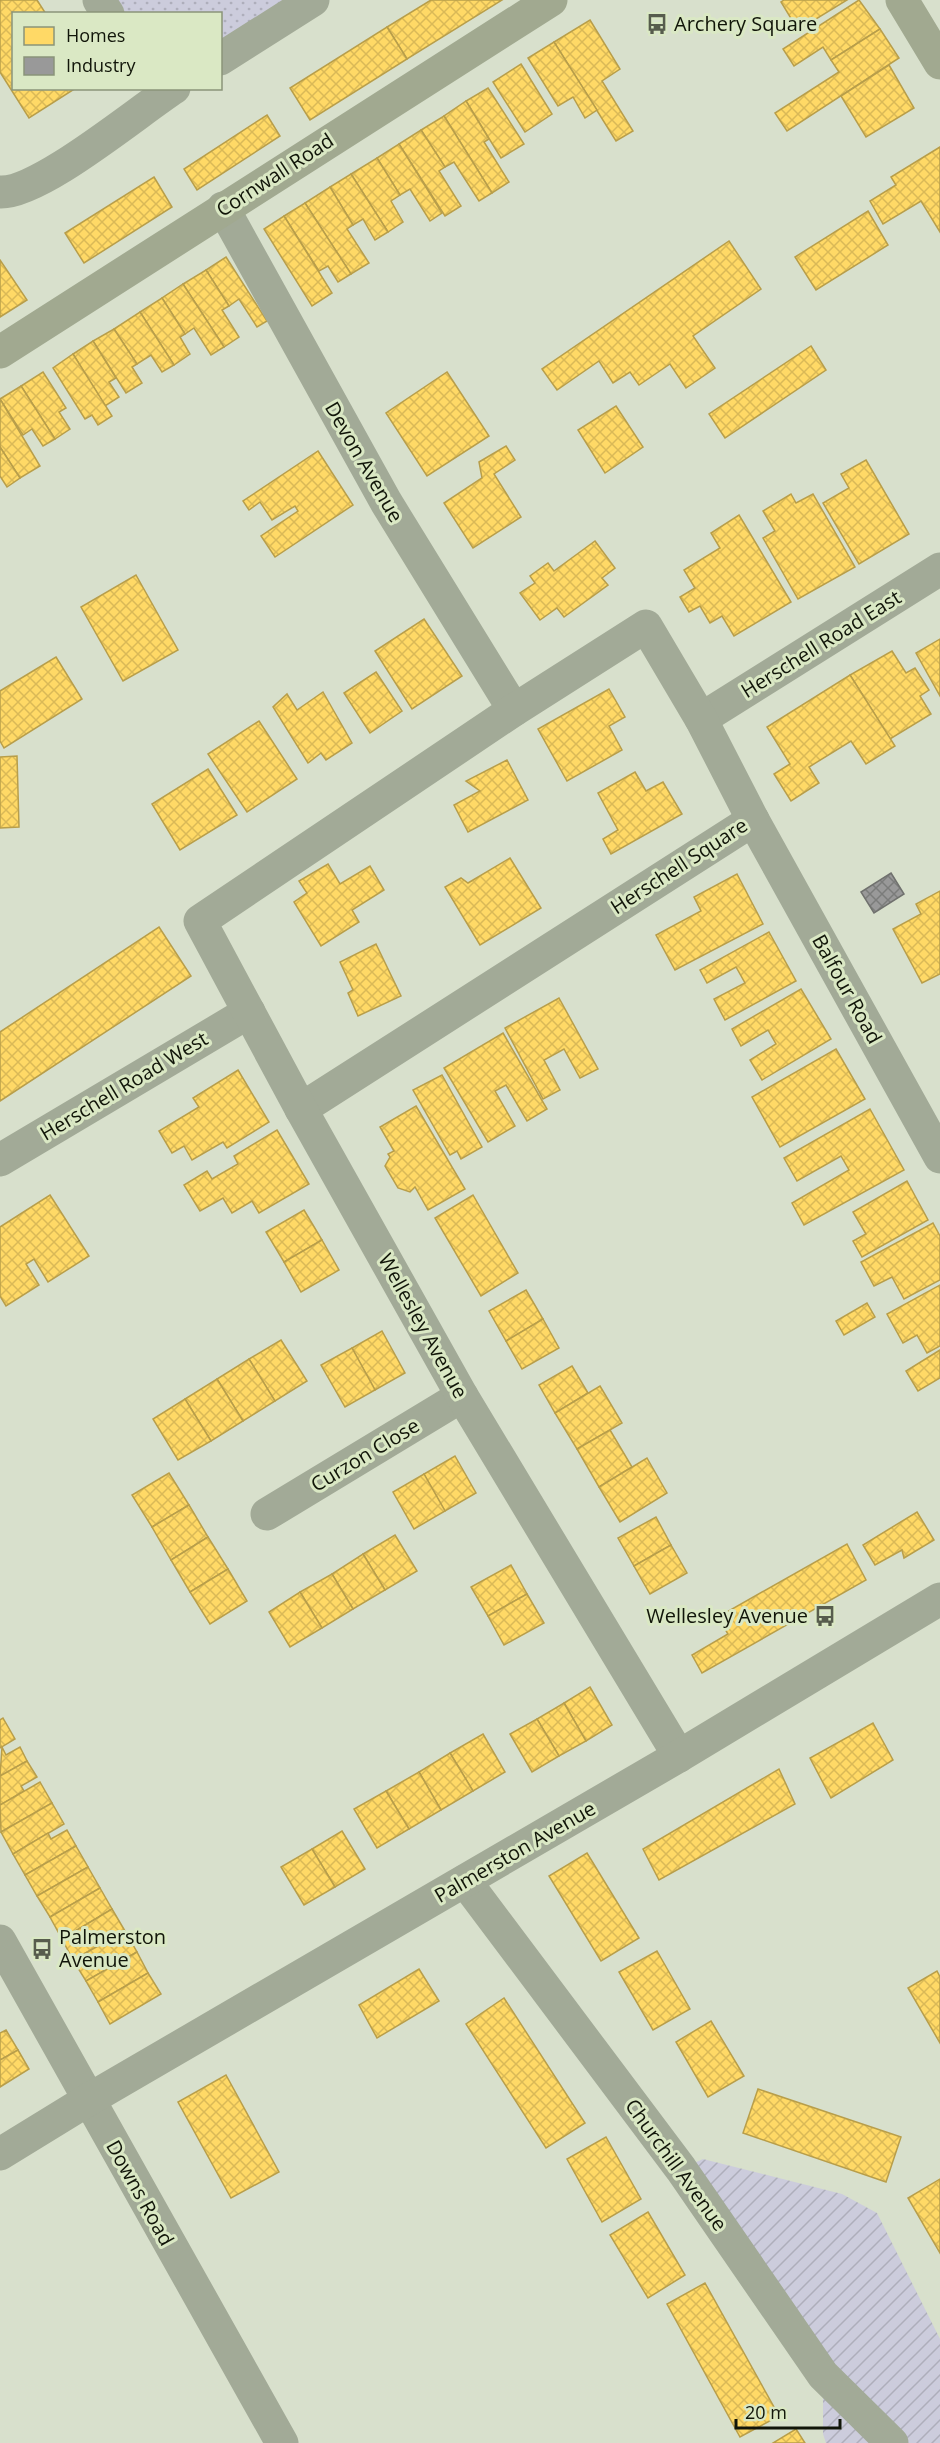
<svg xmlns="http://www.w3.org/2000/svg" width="940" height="2443" viewBox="0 0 940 2443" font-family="'Open Sans',sans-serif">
	<defs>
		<pattern id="grass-dots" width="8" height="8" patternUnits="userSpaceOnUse" patternTransform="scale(1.5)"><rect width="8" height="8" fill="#ccccdc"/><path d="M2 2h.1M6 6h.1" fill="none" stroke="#aeaebb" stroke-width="1.8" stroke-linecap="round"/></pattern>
		<pattern id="garden-furrows" width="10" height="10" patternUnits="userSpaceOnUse" patternTransform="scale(1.5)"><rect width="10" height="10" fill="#ccccdc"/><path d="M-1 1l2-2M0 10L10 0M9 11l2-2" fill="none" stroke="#aeaebb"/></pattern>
		<pattern id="homes-cross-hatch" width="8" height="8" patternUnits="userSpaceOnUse" patternTransform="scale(1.5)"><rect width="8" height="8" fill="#ffd966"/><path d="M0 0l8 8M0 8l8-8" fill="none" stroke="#dab957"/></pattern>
		<pattern id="industry-cross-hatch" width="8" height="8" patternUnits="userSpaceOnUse" patternTransform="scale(1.5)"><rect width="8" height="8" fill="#999"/><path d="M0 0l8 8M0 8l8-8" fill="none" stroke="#7b7c7b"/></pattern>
	</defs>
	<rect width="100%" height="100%" fill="#d8e0cc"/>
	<path fill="url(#grass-dots)" d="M99,0H313L221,59L220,14L108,13Z"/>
	<path fill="url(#garden-furrows)" d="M703,2159L842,2194L877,2213L940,2339V2443H826L823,2434V2375L681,2169Z"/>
	<g fill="url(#homes-cross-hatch)" stroke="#b89e4a" stroke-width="1.5">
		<path d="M0,0H37L46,14H14V88H76L29,118L0,72Z"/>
		<path d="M431,0H502L407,59L387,27Z"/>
		<path d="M784,0H847L798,30L781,2Z"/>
		<path d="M859,0L880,29L831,60L823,47L794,66L783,49Z"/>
		<path d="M590,20L620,69L602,81L633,131L616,141L554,42Z"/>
		<path d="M387,27L407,59L310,120L290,88Z"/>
		<path d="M880,29L899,58L787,131L775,113L839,72L831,60Z"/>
		<path d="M554,42L597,110L585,118L573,97L558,106L528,58Z"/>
		<path d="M521,64L552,114L525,132L493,82Z"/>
		<path d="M889,65L914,108L866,137L841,96Z"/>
		<path d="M488,88L524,144L501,158L466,101Z"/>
		<path d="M466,101L489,139L484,142L509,182L492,193L444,116Z"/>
		<path d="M267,115L280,136L197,190L184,169Z"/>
		<path d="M444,116L492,193L479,201L454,162L445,167L421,130Z"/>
		<path d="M421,130L445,167L439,171L461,206L445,216L399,144Z"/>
		<path d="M399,144L442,213L430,221L410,189L400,195L377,158Z"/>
		<path d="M940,147V232L921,201L883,224L870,201L896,185L891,177Z"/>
		<path d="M377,158L400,195L391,201L403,222L388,232L351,174Z"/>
		<path d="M351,174L388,232L375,240L363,219L353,225L330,187Z"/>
		<path d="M154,177L172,207L84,263L65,233Z"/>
		<path d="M330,187L353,225L347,229L369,263L351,274L305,203Z"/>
		<path d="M305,203L351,274L338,282L328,266L319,271L284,216Z"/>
		<path d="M868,211L888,245L816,290L795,257Z"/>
		<path d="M284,216L332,293L312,306L264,229Z"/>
		<path d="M729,241L761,289L693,336L715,368L686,388L670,364L639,385L630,372L613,383L599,361L557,390L542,369Z"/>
		<path d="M226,257L267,321L257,327L239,299L229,306L206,270Z"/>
		<path d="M0,260L27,300L0,317Z"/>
		<path d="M206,270L229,306L222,310L239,337L224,347L183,284Z"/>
		<path d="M183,284L224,347L211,355L194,328L185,334L162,298Z"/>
		<path d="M162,298L185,334L180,337L190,354L174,365L140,312Z"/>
		<path d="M140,312L174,365L162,372L151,355L137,364L114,329Z"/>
		<path d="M114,329L137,364L132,367L142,383L126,393L93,341Z"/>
		<path d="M93,341L116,378L109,382L119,397L105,406L73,354Z"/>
		<path d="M811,346L826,370L725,438L709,414Z"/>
		<path d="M73,354L112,416L98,425L92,415L85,419L53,368Z"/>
		<path d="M43,372L66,408L59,412L70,429L55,439L21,386Z"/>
		<path d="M447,372L489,436L427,476L386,413Z"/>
		<path d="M21,386L55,439L43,446L32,429L23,435L0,399Z"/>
		<path d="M0,399L40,466L20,478L0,447Z"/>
		<path d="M616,406L643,447L605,473L578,430Z"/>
		<path d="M506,446L515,460L494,474L521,517L473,548L444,503L482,478L479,462Z"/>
		<path d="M0,447L20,478L7,487L0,476Z"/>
		<path d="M318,451L353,505L275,557L261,536L298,511L295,506L272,520L260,502L249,510L243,501Z"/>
		<path d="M866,460L909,534L859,564L823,503L849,488L841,474Z"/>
		<path d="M791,494L796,503L813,494L855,567L798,599L763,538L775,531L763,511Z"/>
		<path d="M739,515L791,602L734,636L722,616L710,623L700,606L689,612L680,597L695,588L684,570L720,548L711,533Z"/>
		<path d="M595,541L615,568L602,578L608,585L564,617L557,608L540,620L520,593L535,583L530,576L548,563L554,571Z"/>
		<path d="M136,575L178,650L123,681L81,607Z"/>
		<path d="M424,619L462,676L412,709L375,651Z"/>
		<path d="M940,639V696L916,653Z"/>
		<path d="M892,651L906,673L915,668L929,690L920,696L931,714L890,739L850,675Z"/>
		<path d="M56,657L82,699L4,748L0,741V691Z"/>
		<path d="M376,672L402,711L370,733L344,693Z"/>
		<path d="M850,675L895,746L866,764L851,741L809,767L819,783L791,801L774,774L790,764L767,727Z"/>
		<path d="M609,689L625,717L609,726L622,750L567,781L538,729Z"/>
		<path d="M323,692L352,743L326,760L321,753L308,763L273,707L287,694L297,710Z"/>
		<path d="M259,721L297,779L247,812L208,754Z"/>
		<path d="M17,756L19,827L0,828V757Z"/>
		<path d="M507,760L528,800L468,832L454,805L480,791L466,781Z"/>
		<path d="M208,769L237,815L180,850L152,804Z"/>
		<path d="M635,772L646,791L663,782L682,814L611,854L603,839L618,830L598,793Z"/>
		<path d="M510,858L541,908L480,945L445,887L461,878L468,883Z"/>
		<path d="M328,864L340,884L370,866L384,890L352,910L359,922L321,946L294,902L307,893L299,881Z"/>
		<path d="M737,874L763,924L675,970L656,935L701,911L694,897Z"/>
		<path d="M940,891V974L922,983L893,929L921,914L916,904Z"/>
		<path d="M159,927L191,976L0,1101V1032Z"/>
		<path d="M769,932L796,981L725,1020L714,999L745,983L736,967L707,983L700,970Z"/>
		<path d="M376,944L401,996L358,1016L348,993L353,990L340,962Z"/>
		<path d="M801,989L831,1039L762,1080L750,1060L776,1044L768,1030L741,1046L732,1029Z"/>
		<path d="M559,998L598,1069L580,1078L564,1049L544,1060L560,1090L543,1099L505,1028Z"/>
		<path d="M503,1033L547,1109L527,1121L506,1085L495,1091L515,1126L488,1142L444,1068Z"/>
		<path d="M836,1049L865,1099L780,1147L752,1097Z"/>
		<path d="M238,1070L269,1122L227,1148L223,1142L192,1160L184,1146L172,1153L159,1131L199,1107L193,1098Z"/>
		<path d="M442,1075L482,1147L461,1159L457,1151L450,1155L413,1090Z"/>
		<path d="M416,1106L465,1189L428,1210L415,1187L410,1192L398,1188L385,1166L390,1157L388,1154L394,1151L380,1127Z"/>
		<path d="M870,1109L904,1170L804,1225L792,1203L849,1170L841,1156L797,1181L784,1158Z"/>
		<path d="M277,1130L309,1184L259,1213L252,1201L232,1213L223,1198L200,1211L184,1185L207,1171L212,1179L238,1164L234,1156Z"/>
		<path d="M907,1181L928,1220L862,1257L853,1241L866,1234L853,1212Z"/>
		<path d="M50,1195L89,1256L48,1282L34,1259L26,1264L39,1285L6,1306L0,1296V1227Z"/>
		<path d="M473,1195L518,1273L481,1296L435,1218Z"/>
		<path d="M304,1210L322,1240L284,1262L266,1232Z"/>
		<path d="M933,1223L940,1236V1280L904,1299L892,1277L874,1286L861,1262Z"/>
		<path d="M322,1240L339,1270L301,1292L284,1262Z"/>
		<path d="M940,1285V1346L927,1353L917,1335L903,1343L887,1314Z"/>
		<path d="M526,1290L543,1319L506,1341L489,1311Z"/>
		<path d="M867,1303L875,1317L844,1335L836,1321Z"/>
		<path d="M543,1319L559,1348L522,1369L506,1341Z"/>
		<path d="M382,1331L405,1373L375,1390L352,1348Z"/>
		<path d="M281,1340L307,1381L275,1401L249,1359Z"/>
		<path d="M352,1348L375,1390L345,1407L321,1365Z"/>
		<path d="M940,1350V1378L918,1391L906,1371Z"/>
		<path d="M249,1359L275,1401L243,1421L217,1379Z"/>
		<path d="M572,1366L588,1393L555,1413L539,1385Z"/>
		<path d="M217,1379L243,1421L211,1441L185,1399Z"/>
		<path d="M600,1386L622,1423L577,1449L555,1413Z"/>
		<path d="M185,1399L211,1441L178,1460L153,1419Z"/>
		<path d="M610,1430L632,1467L599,1487L577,1449Z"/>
		<path d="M455,1456L476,1493L445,1511L424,1474Z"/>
		<path d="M647,1458L667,1493L620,1522L599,1487Z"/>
		<path d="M169,1473L189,1505L152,1527L132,1495Z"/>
		<path d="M424,1474L445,1511L414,1529L393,1492Z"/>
		<path d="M189,1505L208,1537L171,1560L152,1527Z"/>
		<path d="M917,1512L934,1540L904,1558L902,1550L875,1565L863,1545Z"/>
		<path d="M656,1517L671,1545L634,1566L618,1538Z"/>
		<path d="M395,1535L417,1571L385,1590L363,1554Z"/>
		<path d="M208,1537L228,1569L190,1592L171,1560Z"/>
		<path d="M847,1544L866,1580L702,1673L692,1655L728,1634L718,1617Z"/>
		<path d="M671,1545L687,1573L650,1594L634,1566Z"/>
		<path d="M363,1554L385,1590L353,1609L332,1574Z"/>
		<path d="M511,1565L527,1594L488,1616L471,1587Z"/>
		<path d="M228,1569L247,1601L210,1624L190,1592Z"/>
		<path d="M332,1574L353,1609L322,1628L300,1592Z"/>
		<path d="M300,1592L322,1628L290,1647L269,1612Z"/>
		<path d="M527,1594L544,1623L504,1645L488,1616Z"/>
		<path d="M590,1687L612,1725L586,1741L564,1703Z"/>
		<path d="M564,1703L586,1741L559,1756L537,1719Z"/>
		<path d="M3,1718L15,1739L0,1748V1720Z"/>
		<path d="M537,1719L559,1756L532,1772L510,1734Z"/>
		<path d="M873,1723L893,1760L831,1798L810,1758Z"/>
		<path d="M483,1734L505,1772L473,1791L450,1753Z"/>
		<path d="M2,1747L6,1755L20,1747L27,1761L0,1776Z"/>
		<path d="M450,1753L473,1791L441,1810L419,1772Z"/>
		<path d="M27,1761L37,1777L21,1786L24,1791L0,1805V1776Z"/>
		<path d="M779,1769L795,1804L659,1880L643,1849Z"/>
		<path d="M419,1772L441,1810L409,1829L386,1791Z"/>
		<path d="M40,1782L52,1803L1,1832L0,1805Z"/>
		<path d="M386,1791L409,1829L377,1848L354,1809Z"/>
		<path d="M52,1803L64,1824L13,1854L1,1832Z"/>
		<path d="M67,1830L76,1846L25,1875L13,1854L48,1833L51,1839Z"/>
		<path d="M342,1831L365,1869L335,1887L312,1849Z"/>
		<path d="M76,1846L88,1867L37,1896L25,1875Z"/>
		<path d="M312,1849L335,1887L304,1905L281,1867Z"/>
		<path d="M587,1853L639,1938L601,1961L549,1876Z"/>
		<path d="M88,1867L100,1888L50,1917L37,1896Z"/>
		<path d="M100,1888L112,1909L62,1939L50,1917Z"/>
		<path d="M112,1909L125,1931L73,1960L62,1939Z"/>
		<path d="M125,1931L137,1952L86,1981L73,1960Z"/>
		<path d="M657,1951L690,2009L653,2030L619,1972Z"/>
		<path d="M137,1952L148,1973L98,2002L86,1981Z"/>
		<path d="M419,1969L439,2001L377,2038L359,2005Z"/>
		<path d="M937,1971L940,1977V2043L908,1988Z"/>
		<path d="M148,1973L161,1994L110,2024L98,2002Z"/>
		<path d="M504,1998L585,2123L546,2148L466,2024Z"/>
		<path d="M711,2021L744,2076L708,2097L676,2042Z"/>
		<path d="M6,2030L18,2050L0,2060V2033Z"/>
		<path d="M18,2050L29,2069L0,2087V2060Z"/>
		<path d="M226,2075L279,2172L231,2198L178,2102Z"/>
		<path d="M758,2089L901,2137L886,2182L743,2133Z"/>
		<path d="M606,2137L641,2199L602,2222L567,2159Z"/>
		<path d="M940,2179V2253L908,2198Z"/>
		<path d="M648,2212L685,2275L648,2298L610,2235Z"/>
		<path d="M705,2283L779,2416L740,2437L667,2304Z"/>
		<path d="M796,2429L805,2443H773Z"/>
	</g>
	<path fill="url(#industry-cross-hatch)" stroke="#70716e" stroke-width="1.5" d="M891,873L904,894L874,913L861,892Z"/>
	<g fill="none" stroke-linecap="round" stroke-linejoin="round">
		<g stroke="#a2aa97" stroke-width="33">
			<path d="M99,0L108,14"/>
			<path d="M220,59L313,0"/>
			<path d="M0,192C39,194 137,112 174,88"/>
			<path d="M223,208L386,502L514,710"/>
			<path d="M701,719L940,569"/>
			<path d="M301,1109L753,820"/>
			<path d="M0,1160L249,1012"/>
			<path d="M267,1514L462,1396"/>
			<path d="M679,1756L462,1396L301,1109L200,921L514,710L646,626L701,719L753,820L940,1157"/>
			<path d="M465,1881L681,2169L823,2375L892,2443"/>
			<path d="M0,1941L282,2443"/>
			<path d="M0,2154L88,2100L679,1756L940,1599"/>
		</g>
		<g stroke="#a1a990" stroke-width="33">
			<path d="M902,0L940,63"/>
			<path d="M0,352L551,0"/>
		</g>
	</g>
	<defs>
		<symbol id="bus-bare" viewBox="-9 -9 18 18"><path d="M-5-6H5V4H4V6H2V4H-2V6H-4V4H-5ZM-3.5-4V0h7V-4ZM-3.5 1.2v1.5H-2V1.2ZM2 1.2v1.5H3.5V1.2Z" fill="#575c4d" stroke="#dae8c4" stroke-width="2.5" paint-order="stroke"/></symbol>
	</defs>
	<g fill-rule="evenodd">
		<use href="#bus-bare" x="642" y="9" width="30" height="30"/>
		<use href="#bus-bare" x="810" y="1601" width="30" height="30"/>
		<use href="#bus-bare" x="27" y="1934" width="30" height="30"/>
	</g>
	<g text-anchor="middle" stroke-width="6" stroke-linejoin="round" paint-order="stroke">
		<g font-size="20" fill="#111509" stroke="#dae8c4" text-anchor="start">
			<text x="674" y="31">Archery Square</text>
			<text x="808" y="1623" text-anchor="end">Wellesley Avenue</text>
			<text x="59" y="1944">Palmerston<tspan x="59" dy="23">Avenue</tspan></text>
		</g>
		<g font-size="20" fill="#111509" stroke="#dae8c4">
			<text transform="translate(275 175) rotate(-33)" y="7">Cornwall Road</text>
			<text transform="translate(364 462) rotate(60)" y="7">Devon Avenue</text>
			<text transform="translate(821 644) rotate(-32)" y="7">Herschell Road East</text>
			<text transform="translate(679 866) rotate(-33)" y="7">Herschell Square</text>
			<text transform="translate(847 989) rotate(61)" y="7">Balfour Road</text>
			<text transform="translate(124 1086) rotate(-31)" y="7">Herschell Road West</text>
			<text transform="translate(423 1326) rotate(61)" y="7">Wellesley Avenue</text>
			<text transform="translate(365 1455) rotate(-31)" y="7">Curzon Close</text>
			<text transform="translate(515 1852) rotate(-30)" y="7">Palmerston Avenue</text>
			<text transform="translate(676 2165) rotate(54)" y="7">Churchill Avenue</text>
			<text transform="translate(140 2193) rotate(61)" y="7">Downs Road</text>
		</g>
	</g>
	<rect x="12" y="12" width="210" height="78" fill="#dae8c4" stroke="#8a9479" stroke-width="1.5"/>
	<rect x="24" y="27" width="30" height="18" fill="#ffd966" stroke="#8a9479" stroke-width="1.5"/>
	<text x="66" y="42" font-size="18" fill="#111509">Homes</text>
	<rect x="24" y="57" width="30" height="18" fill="#999999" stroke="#8a9479" stroke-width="1.5"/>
	<text x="66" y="72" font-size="18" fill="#111509">Industry</text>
	<path d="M736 2419v9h104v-9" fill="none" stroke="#111509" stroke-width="3"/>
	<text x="745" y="2419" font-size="18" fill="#111509" stroke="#dae8c4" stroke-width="4.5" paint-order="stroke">20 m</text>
</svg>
